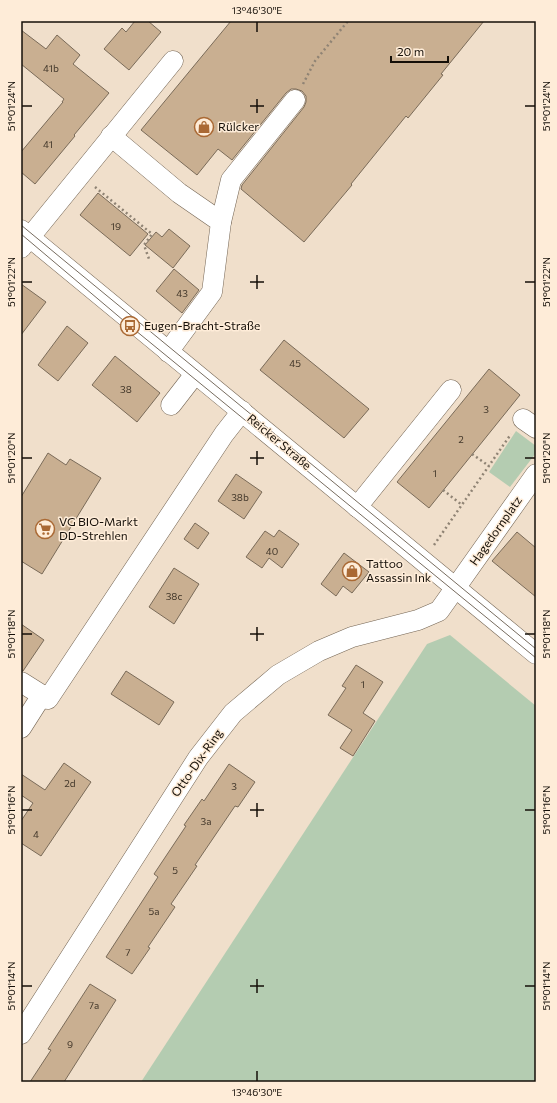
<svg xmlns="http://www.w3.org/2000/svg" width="557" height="1103" viewBox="0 0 557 1103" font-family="Commissioner,sans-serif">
	<rect width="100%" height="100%" fill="#f0dfcb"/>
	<g fill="#b4ccb1">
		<path d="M516,431L536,446V453L510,487L489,472Z"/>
		<path d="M450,635L536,706V1082H141L427,644Z"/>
	</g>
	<g fill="#c9af91" stroke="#7a6b59">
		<path d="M135,21H148L161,32L129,70L104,49L122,28L126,32Z"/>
		<path d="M231,21H484L441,74L443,75L408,118L406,116L351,184L352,185L304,242L241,189L242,185L304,107L306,102V96L302,91L296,89H291L286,93L232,160L218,149L197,175L141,130Z"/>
		<path d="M21,30L46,49L57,35L80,55L73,64L109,93L74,135L75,136L35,184L21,172V152L63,102H62L64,99L21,64Z"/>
		<path d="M98,193L148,234L130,256L80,215Z"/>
		<path d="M169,229L190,246L173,268L145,245L156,232L162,237Z"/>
		<path d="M174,269L199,290L182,313L156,291Z"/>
		<path d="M21,284L46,302L21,335Z"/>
		<path d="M67,326L88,343L58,381L38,365Z"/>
		<path d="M284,340L369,409L344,438L260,370Z"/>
		<path d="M115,356L160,393L137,422L92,385Z"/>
		<path d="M489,369L520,395L429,508L397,482Z"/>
		<path d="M48,453L66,465L70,459L101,478L42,574L21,561V497Z"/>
		<path d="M236,474L262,492L244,519L218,501Z"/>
		<path d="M195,523L209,533L198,549L184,539Z"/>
		<path d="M279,530L299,544L282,568L269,558L262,568L246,557L265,531L274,537Z"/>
		<path d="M517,532L536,548V597L492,561Z"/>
		<path d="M344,553L369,572L352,593L343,586L336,596L321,584Z"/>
		<path d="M174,568L199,584L174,624L149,607Z"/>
		<path d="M21,624L44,640L23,671H21Z"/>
		<path d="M356,665L383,682L363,713L375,721L353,756L340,748L352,730L328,715L346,688L342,686Z"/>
		<path d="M126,671L174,702L159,725L111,694Z"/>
		<path d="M64,763L91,782L41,856L21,843V821L33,803L21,795V774L45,790Z"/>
		<path d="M229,764L255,782L238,807L235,806L195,865L197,866L171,904L175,907L148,947L150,948L132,974L106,957L158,877L154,874L186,826L184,825L202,799L204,801Z"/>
		<path d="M90,984L116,1000L64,1082H30L51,1050L48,1049Z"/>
	</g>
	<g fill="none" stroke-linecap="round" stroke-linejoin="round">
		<defs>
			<g id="minor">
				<path d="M111,136L179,193L221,222L212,292L168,352"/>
				<path d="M221,222L231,180L295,100"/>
				<path d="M21,230L536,654"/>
				<path d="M21,248L173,61"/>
				<path d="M171,405L195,374"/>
				<path d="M523,419L536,428"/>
				<path d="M357,507L451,390"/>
				<path d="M21,682L48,699L224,434L242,411"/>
				<path d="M21,728L42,695"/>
				<path d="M21,1034L198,758L233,713L278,675L319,651L352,637L418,620L439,611L536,474"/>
			</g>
		</defs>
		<use href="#minor" stroke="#746554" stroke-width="21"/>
		<g stroke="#8f8374" stroke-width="2.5" stroke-dasharray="2 3" stroke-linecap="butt">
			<path d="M303,84L315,61L348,21"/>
			<path d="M95,187L152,234L144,245L149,259"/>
			<path d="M472,454L489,466"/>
			<path d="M443,490L462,505"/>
			<path d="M434,545L511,434"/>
		</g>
		<use href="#minor" stroke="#fff" stroke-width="20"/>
		<g stroke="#776c5f" stroke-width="1">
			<path d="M21,225L536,649"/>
			<path d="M21,234L130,326L536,658"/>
		</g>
	</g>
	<path fill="none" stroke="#150f08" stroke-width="1.5" d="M257,22V32M257,99V113M22,106H32M250,106H264M525,106H535M257,275V289M22,282H32M250,282H264M525,282H535M257,451V465M22,458H32M250,458H264M525,458H535M257,627V641M22,634H32M250,634H264M525,634H535M257,803V817M22,810H32M250,810H264M525,810H535M257,979V993M22,986H32M250,986H264M525,986H535M257,1071V1081"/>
	<defs>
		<symbol id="shop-ring" viewBox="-11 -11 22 22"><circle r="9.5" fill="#feecd8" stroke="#aa6934" stroke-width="1.5"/><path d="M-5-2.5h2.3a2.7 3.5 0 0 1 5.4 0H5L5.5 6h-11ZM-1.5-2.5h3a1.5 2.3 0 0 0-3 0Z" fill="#aa6934"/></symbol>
		<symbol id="bus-ring" viewBox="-11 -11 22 22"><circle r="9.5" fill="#feecd8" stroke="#aa6934" stroke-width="1.5"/><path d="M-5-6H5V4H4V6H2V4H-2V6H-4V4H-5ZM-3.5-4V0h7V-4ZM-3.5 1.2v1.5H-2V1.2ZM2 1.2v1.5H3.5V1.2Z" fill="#aa6934"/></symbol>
		<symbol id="supermarket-ring" viewBox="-11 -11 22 22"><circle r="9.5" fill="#feecd8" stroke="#aa6934" stroke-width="1.5"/><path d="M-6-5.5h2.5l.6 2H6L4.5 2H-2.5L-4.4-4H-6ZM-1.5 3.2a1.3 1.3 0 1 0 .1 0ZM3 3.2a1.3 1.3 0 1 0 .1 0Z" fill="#aa6934"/></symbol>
	</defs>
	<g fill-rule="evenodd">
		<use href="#shop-ring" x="193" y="116" width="22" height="22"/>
		<use href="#bus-ring" x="119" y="315" width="22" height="22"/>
		<use href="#supermarket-ring" x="34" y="518" width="22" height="22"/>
		<use href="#shop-ring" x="341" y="560" width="22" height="22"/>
	</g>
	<g text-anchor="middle" stroke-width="3" stroke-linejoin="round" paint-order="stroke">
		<g font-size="10" fill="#42372a">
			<text x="51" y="72">41b</text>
			<text x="48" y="148">41</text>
			<text x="116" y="230">19</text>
			<text x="182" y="297">43</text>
			<text x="295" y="367">45</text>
			<text x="126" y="393">38</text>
			<text x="486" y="413">3</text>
			<text x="461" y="443">2</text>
			<text x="435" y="477">1</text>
			<text x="240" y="501">38b</text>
			<text x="272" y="555">40</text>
			<text x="174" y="600">38c</text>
			<text x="363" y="688">1</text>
			<text x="70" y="787">2d</text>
			<text x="234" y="790">3</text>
			<text x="206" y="825">3a</text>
			<text x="36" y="838">4</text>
			<text x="175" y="874">5</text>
			<text x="154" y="915">5a</text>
			<text x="128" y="956">7</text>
			<text x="94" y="1009">7a</text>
			<text x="70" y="1048">9</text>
		</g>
		<g font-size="12" fill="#150f08" stroke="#feecd8" text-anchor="start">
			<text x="218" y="131">Rülcker</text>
			<text x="144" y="330">Eugen-Bracht-Straße</text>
			<text x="59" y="526">VG BIO-Markt<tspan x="59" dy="14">DD-Strehlen</tspan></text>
			<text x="366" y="568">Tattoo<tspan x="366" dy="14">Assassin Ink</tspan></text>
		</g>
		<g font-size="12" fill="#150f08" stroke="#feecd8">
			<text transform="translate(279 442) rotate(40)" y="4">Reicker Straße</text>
			<text transform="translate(496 531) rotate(-55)" y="4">Hagedornplatz</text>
			<text transform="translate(197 763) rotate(-55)" y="4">Otto-Dix-Ring</text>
		</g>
	</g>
	<rect width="557" height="1103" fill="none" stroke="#feecd8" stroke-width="44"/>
	<path d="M391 56v6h57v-6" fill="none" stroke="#150f08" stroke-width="2"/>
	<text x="397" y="56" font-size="12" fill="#150f08" stroke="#feecd8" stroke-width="3" paint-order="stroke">20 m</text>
	<rect x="22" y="22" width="513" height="1059" fill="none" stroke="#150f08" stroke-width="1.5"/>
	<g font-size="10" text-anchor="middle" fill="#150f08">
		<text x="257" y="14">13°46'30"E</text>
		<text transform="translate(11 106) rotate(-90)" y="4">51°01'24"N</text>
		<text transform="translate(546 106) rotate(-90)" y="4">51°01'24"N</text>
		<text transform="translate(11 282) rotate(-90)" y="4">51°01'22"N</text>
		<text transform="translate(546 282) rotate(-90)" y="4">51°01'22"N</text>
		<text transform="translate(11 458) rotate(-90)" y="4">51°01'20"N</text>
		<text transform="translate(546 458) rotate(-90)" y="4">51°01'20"N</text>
		<text transform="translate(11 634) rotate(-90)" y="4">51°01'18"N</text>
		<text transform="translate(546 634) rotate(-90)" y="4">51°01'18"N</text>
		<text transform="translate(11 810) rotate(-90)" y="4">51°01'16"N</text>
		<text transform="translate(546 810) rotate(-90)" y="4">51°01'16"N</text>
		<text transform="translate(11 986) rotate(-90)" y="4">51°01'14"N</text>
		<text transform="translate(546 986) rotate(-90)" y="4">51°01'14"N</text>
		<text x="257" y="1096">13°46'30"E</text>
	</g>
</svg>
